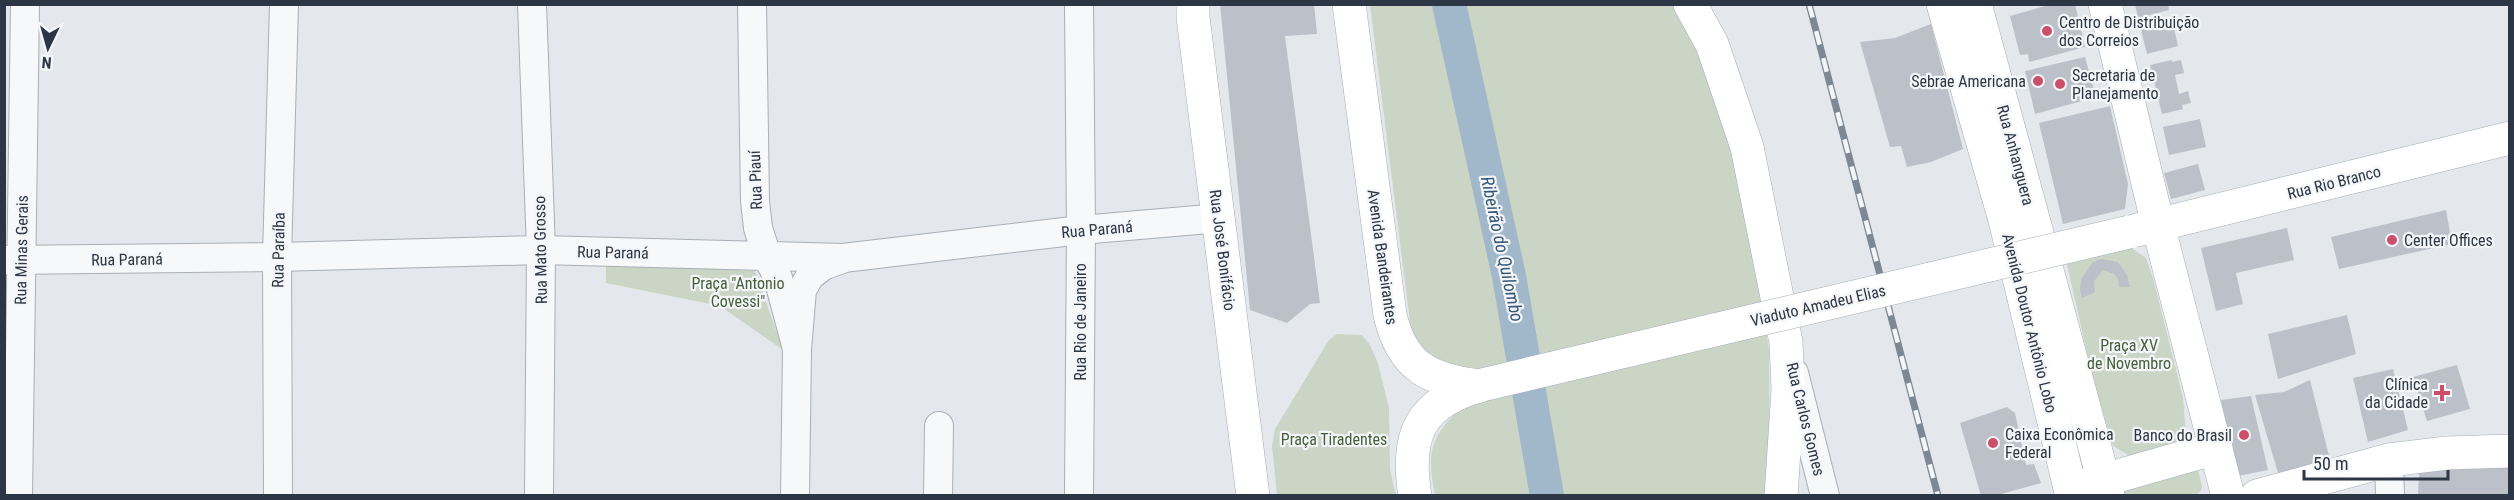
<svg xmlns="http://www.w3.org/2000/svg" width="2514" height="500" viewBox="0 0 2514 500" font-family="'Roboto Condensed',sans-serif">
	<rect width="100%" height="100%" fill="#e4e8ec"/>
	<g fill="#cbd5c6">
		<path d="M1370,5H1677L1725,114L1755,263L1769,349L1770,495H1435C1427,457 1429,437 1459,410L1433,360L1420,347L1411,330Z"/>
		<path d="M2127,245L2146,258L2153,278L2183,397L2186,437L2173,446L2130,456L2113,446L2092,375L2066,260Z"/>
		<path d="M606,263L755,271L783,350L720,306L606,283Z"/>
		<path d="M1337,334L1362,335L1370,345L1378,363L1389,408L1390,470L1396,495H1277L1272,446L1275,429L1329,340Z"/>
		<path d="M2197,466L2202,486L2201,491L2197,494L2112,496L2118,488Z"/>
	</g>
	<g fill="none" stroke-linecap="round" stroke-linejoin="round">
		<path stroke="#a1b8ca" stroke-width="34" d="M1449,4L1509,276L1547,496"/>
	</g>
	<g fill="#bcc1c9">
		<path d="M1220,4H1314L1317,34L1285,36L1320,303L1310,304L1287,323L1250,310Z"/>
		<path d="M2052,4H2075L2085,47L2029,62L2028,54L2020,55L2010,16Z"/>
		<path d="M2135,4H2168L2169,10L2138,18Z"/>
		<path d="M2172,19L2178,46L2147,54L2140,26Z"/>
		<path d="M1931,24L1963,149L1931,162L1907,167L1901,146L1890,147L1860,42L1895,38Z"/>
		<path d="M2085,57L2096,97L2035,114L2025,71Z"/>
		<path d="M2172,60V62L2181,60L2184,73L2175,75L2179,94L2188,91L2191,103L2182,105L2183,109L2162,114L2150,65Z"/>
		<path d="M2110,106L2128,184L2125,209L2063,224L2039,123Z"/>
		<path d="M2200,119L2206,147L2169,155L2163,127Z"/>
		<path d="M2198,164L2205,190L2171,199L2164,173Z"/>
		<path d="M2446,210L2452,244L2339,269L2331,237Z"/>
		<path d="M2287,228L2294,260L2236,273L2243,304L2216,311L2201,248Z"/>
		<path d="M2101,259L2118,262L2127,275L2130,287H2119L2118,279L2114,274L2103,270L2094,281L2095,292L2082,298L2080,290L2081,279L2093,262Z"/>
		<path d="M2347,315L2356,354L2278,379L2268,334Z"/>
		<path d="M2457,365L2470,409L2427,421L2413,377Z"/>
		<path d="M2393,369L2408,430L2368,442L2353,378Z"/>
		<path d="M2310,380L2330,460L2302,470L2278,473L2255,395L2284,392Z"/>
		<path d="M2251,396L2268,470L2238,476L2221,400Z"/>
		<path d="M2007,407L2015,413L2026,465L2034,464L2041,483L1994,496H1981L1960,423Z"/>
		<path d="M2466,467L2510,468V496H2418L2419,473Z"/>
	</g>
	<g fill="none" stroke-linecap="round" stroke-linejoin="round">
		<defs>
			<g id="minor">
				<path d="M532,4L541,250L539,496"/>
				<path d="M752,4L755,201L758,228L767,256L778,278L797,349"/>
				<path d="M4,260L277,257L541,250L843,258L1081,230L1220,218"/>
				<path d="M1794,373L1825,496"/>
				<path d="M2389,460L2390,496"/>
				<path d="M18,496L25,4"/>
				<path d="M278,496L277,257L284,4"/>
				<path d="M795,496L797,349L802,290L810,276L823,266L842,259"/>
				<path d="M938,496L939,426"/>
				<path d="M1079,496L1081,230L1079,4"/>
			</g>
			<g id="major">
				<path d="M1193,4V17L1253,496"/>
				<path d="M1349,4L1390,315C1402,366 1428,380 1479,386"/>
				<path d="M1690,4L1712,44L1747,147L1786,342L1788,390L1781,496"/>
				<path d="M1943,4L2005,220L2072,496"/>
				<path d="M1975,4L2108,496"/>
				<path d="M2105,4L2158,225L2228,496"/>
				<path d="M2137,230L2510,138"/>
				<path d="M2082,486L2216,448"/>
				<path d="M1415,496C1405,434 1420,402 1482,385"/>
				<path d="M2257,496L2389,460L2447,453L2510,451"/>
			</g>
		</defs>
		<use href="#minor" stroke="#a9afb6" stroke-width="30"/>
		<use href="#major" stroke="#a4adb7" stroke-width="34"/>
		<use href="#minor" stroke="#f7f8fa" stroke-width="28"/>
		<use href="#major" stroke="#fff" stroke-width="33"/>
		<defs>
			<path id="rail" d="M1809,4L1938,496"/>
		</defs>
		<use href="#rail" stroke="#7e8895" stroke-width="7"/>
		<use href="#rail" stroke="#f4f6f9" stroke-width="4.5" stroke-dasharray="14" stroke-linecap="butt"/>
		<defs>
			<path id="major-bridge" d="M1482,385L2129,232"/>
		</defs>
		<use href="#major-bridge" stroke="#a4adb7" stroke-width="34" stroke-linecap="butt"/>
		<use href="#major-bridge" stroke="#fff" stroke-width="33"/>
	</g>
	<g fill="#cb4f6b" stroke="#f4f6f9" stroke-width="2">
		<circle cx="2047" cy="31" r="6"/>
		<circle cx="2038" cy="81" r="6"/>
		<circle cx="2060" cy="84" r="6"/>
		<circle cx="2392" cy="240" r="6"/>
		<path d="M2439 384h6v6h6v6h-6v6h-6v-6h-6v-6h6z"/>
		<circle cx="2244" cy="435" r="6"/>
		<circle cx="1993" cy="443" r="6"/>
	</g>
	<g text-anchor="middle" stroke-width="4.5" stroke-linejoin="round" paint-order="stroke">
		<g font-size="16" fill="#2c3644" stroke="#f4f6f9" text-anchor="start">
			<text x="2059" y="28">Centro de Distribuição<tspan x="2059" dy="18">dos Correios</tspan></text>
			<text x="2072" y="81">Secretaria de<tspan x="2072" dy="18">Planejamento</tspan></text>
			<text x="2026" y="87" text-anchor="end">Sebrae Americana</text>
			<text x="2404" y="246">Center Offices</text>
			<text x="2428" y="390" text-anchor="end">Clínica<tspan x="2428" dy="18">da Cidade</tspan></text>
			<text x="2005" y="440">Caixa Econômica<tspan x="2005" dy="18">Federal</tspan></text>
			<text x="2232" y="441" text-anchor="end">Banco do Brasil</text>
		</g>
		<g font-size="16" fill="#2c3644" stroke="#f4f6f9">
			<text transform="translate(2016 155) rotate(75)" y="6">Rua Anhanguera</text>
			<text transform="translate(755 180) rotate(-92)" y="6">Rua Piauí</text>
			<text transform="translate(2334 182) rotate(-14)" y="6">Rua Rio Branco</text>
			<text transform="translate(1097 229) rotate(-5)" y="6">Rua Paraná</text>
			<text transform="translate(21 250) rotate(-89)" y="6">Rua Minas Gerais</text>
			<text transform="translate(278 250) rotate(-89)" y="6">Rua Paraíba</text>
			<text transform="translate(540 250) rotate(-91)" y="6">Rua Mato Grosso</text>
			<text transform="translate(1223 250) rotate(83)" y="6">Rua José Bonifácio</text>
			<text transform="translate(613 252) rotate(1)" y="6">Rua Paraná</text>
			<text transform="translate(1383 257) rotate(82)" y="6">Avenida Bandeirantes</text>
			<text transform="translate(127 259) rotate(-1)" y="6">Rua Paraná</text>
			<text transform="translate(1818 305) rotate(-13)" y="6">Viaduto Amadeu Elias</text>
			<text transform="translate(1080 322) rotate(-90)" y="6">Rua Rio de Janeiro</text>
			<text transform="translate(2030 323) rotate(76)" y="6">Avenida Doutor Antônio Lobo</text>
			<text transform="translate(1806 419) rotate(76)" y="6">Rua Carlos Gomes</text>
		</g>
		<g font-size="16" fill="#445f3a" stroke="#f4f6f9">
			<text x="738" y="289">Praça "Antonio<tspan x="738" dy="18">Covessi"</tspan></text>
			<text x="2129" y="351">Praça XV<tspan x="2129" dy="18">de Novembro</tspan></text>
			<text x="1334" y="445">Praça Tiradentes</text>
		</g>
		<g font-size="18" font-style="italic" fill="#375877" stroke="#f4f6f9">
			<text transform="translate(1502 249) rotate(78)" y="6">Ribeirão do Quilombo</text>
		</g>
	</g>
	<rect width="2514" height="500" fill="none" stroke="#2c3644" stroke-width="12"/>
	<g transform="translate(48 48) rotate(185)" stroke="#f4f6f9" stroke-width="4.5" paint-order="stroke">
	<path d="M0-4.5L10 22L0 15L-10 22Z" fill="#2c3644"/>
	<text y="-9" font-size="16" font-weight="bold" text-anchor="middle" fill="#2c3644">N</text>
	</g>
	<path d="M2304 470v9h144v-9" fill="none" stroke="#2c3644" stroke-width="3"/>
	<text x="2313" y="470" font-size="18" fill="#2c3644" stroke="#f4f6f9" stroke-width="4.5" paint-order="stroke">50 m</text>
</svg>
